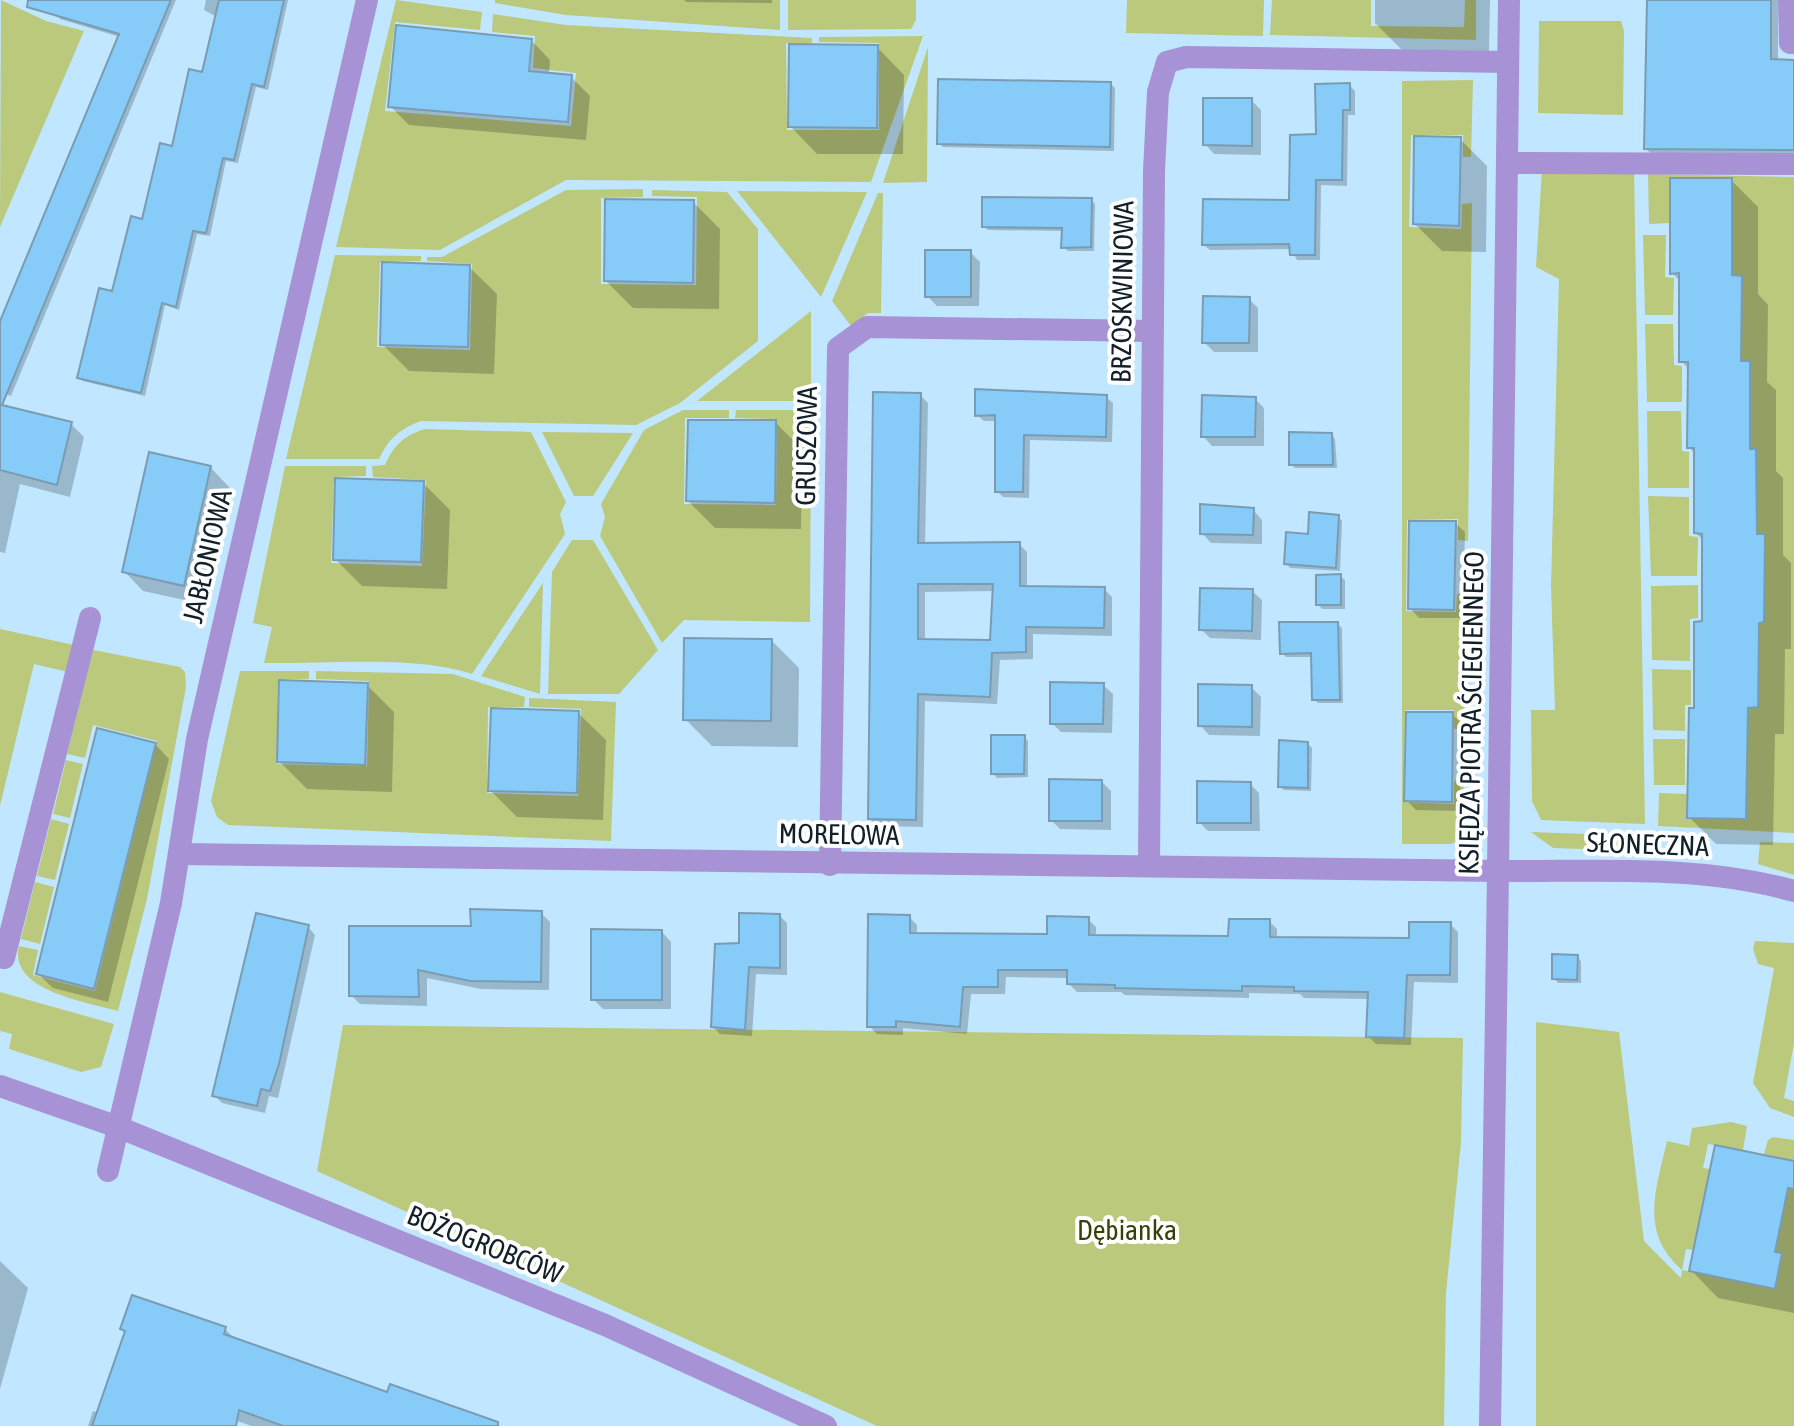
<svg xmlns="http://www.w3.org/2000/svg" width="1794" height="1426" viewBox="0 0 1794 1426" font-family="'Asap Condensed',sans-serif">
	<rect width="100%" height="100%" fill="#c1e6ff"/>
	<g fill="#bac97c">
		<path d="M1,0L46,21L84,31L0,227Z"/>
		<path d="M396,0L482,12L480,30L395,22L385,111L571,126L576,73L533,68L535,36L492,32L493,14L566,25L812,38V43H786L787,130H879V43L819,42V37L923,36L871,182L566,180L440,250L336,247Z"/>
		<path d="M495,0H780V30L566,15L495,3Z"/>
		<path d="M788,0H916V20L911,29L788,30Z"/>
		<path d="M1127,0H1264L1263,36L1126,33Z"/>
		<path d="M1272,0H1371V26L1464,27L1465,0H1476V40L1270,35Z"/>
		<path d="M1539,21H1621L1624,31L1623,115L1538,113Z"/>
		<path d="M928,47L927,182L883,183Z"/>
		<path d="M1473,80L1471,157H1463V135H1411L1409,227L1461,229L1462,204L1472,203L1468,541L1458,540V519L1407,520L1406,611L1456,612L1457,594H1467L1464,729H1454V710H1405L1404,802L1454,804V781L1464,780L1463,836L1452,844H1402V81Z"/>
		<path d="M1634,168L1645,824L1541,820L1532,801L1531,710H1555L1551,586L1559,279L1536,267L1542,169Z"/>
		<path d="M1648,174L1794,177V833L1658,826L1659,793L1687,794V818H1746L1748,708L1758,707L1759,623L1764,621L1765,535L1757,534L1756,449H1750L1741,361L1742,276L1732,275L1671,187L1670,223L1649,224Z"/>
		<path d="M643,189V197L601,198V284L696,285L697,197L652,196V190L727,192L758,229V341L680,403L636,425L421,421C400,429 389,438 379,459H286L335,255L421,256V261L380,262L377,347L470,350L472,264L427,261V257H442L566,190Z"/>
		<path d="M737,191L867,192L821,297Z"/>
		<path d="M878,193H883L881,313H868L851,326L832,301Z"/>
		<path d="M1643,235H1666L1665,277L1674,278L1673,315H1645Z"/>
		<path d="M811,311V401H697Z"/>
		<path d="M1645,324H1673L1674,365L1682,366V402H1647Z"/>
		<path d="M683,410H729V418H685L684,504L776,505L777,419L735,418L736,410H811L810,622L684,620L662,643L600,536L605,517L601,504L644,430Z"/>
		<path d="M1647,411H1681L1682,451L1689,452V488H1648Z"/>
		<path d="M425,429L531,432L566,502L560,514L565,534L472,674C416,655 325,664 264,663L272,627L253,623L285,466H366V476L334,477L331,563L422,566L426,480L373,477L372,466L385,465C394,445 403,436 425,429Z"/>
		<path d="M542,432L633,433L593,496H574Z"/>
		<path d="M1648,496L1689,497V536L1698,537L1697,576H1651Z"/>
		<path d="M572,540H593L658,650L619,694H548L552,572Z"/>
		<path d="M543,583L540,694L481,676Z"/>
		<path d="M1698,585V618L1690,619V661L1652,660L1651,586Z"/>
		<path d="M0,629L74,645L68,672L34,664L0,806Z"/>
		<path d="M93,650L180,667L185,672L186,687L147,899L118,1011C88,1002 8,991 19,946L38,950L33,975L95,991L157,741L93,725L85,758L67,754Z"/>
		<path d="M1652,669L1691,670V705H1685V731L1653,730Z"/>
		<path d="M240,671H309V679H278L277,764L367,766L369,681L316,679V671L453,674L525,697L524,707H488L487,793L578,796L581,709L529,707V698L616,702L611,841L228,825L217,817L211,801Z"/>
		<path d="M1653,739H1685V785H1654Z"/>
		<path d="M66,760L83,764L70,818L53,814Z"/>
		<path d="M51,819L69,824L55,880L37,876Z"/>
		<path d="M1531,832L1642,836V851L1553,848Z"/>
		<path d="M1760,842L1794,843V875L1758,864Z"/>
		<path d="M35,882L54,887L40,944L21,939Z"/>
		<path d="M1755,941L1794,943V1043L1784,1098L1794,1101V1117L1770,1108L1753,1083L1774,968L1758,964L1753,949Z"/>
		<path d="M0,992L114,1024L101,1067L81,1072L9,1049L12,1034L0,1031Z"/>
		<path d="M1536,1022L1619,1032L1644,1241L1681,1278L1682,1270C1639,1232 1656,1190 1667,1141L1689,1146L1692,1128L1731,1122L1747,1126L1743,1150L1708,1144L1703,1168L1710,1169L1693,1250L1686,1249L1682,1270L1775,1288L1782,1254L1775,1252L1788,1188L1794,1189V1426H1536Z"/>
		<path d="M343,1025L1463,1038L1461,1142L1446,1293L1444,1426H877L317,1171Z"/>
		<path d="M1773,1137L1794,1140V1161L1764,1154L1768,1140Z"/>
	</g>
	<g fill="#0003" fill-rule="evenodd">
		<path d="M60,0H176L11,396L0,392V327L120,37L60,19L56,14Z"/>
		<path d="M206,0H288L268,90L256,87L238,163L226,161L210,236L197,234L179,310L165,305L145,396L83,381L79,377L203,75L217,17L204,10Z"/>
		<path d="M684,0H772V3L686,2Z"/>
		<path d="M1375,0H1490L1489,51L1402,50L1375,23Z"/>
		<path d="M1649,0H1778V61L1794,62V159L1655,157L1646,149Z"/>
		<path d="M531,40L550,60L549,75L571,77L590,96L586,140L409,125L390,106Z"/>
		<path d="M877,47L904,75L903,154H817L790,126Z"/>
		<path d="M1111,84L1115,88L1114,151L943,147L939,143Z"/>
		<path d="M1349,85L1355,91V115H1348L1347,186L1321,185L1320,260H1297L1291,249L1210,250L1204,245L1291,202L1318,136Z"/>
		<path d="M1251,100L1261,110V155L1214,154L1205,144Z"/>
		<path d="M1460,139L1487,166L1486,252L1442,251L1415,224Z"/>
		<path d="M1731,180L1758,207V294L1768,305L1767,382L1776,390V471L1783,478V555L1791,563V649H1785L1784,734H1775L1773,845L1716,844L1689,817L1704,623V541L1696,533V455L1689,447L1690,370L1681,361V282L1672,273Z"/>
		<path d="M1091,200L1095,204L1094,251H1068L1063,247L1064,231L988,230L984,226Z"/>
		<path d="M693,202L720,229L719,309L633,308L606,281Z"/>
		<path d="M970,252L980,262L979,306H937L927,296Z"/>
		<path d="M469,267L497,294L494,374L409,371L382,344Z"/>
		<path d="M1249,299L1258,308V352H1214L1204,342Z"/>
		<path d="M920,395L928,403L925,545L1019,544L1027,552V588L1104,589L1112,597V636L1033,634V659L1000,660L997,704L925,701L923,827L878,826L870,819ZM995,591L992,642L925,641V592Z"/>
		<path d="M1106,397L1113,403L1112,442L1030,440L1029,498L1003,497L997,491V421H984L977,415Z"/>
		<path d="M1255,399L1264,408V446H1212L1203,436Z"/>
		<path d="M0,406L71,424L84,437L70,497L20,484L5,553L0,552Z"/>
		<path d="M775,422L802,449L801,529L715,528L688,501Z"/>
		<path d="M1331,435L1335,439L1337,468H1295L1291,464Z"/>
		<path d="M210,467L229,487L203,604L143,591L124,571Z"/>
		<path d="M423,483L450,510L447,589L362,586L335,559Z"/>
		<path d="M1253,510L1262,520V544L1211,543L1202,533Z"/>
		<path d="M1338,516L1342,521L1340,571L1290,568L1286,564L1310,536Z"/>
		<path d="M1455,523L1465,532L1463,618H1419L1410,608Z"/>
		<path d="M1340,576L1345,580V609H1322L1318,604Z"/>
		<path d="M1252,591L1262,600L1261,640L1210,638L1201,629Z"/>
		<path d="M1338,624L1342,628L1343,703H1318L1314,699V657H1286L1282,653Z"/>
		<path d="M772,641L799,668L798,747L712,746L685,719Z"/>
		<path d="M367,685L394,712L392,792L307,789L279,761Z"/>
		<path d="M1103,685L1113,694L1112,733L1061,732L1052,723Z"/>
		<path d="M1251,687L1261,697L1260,736L1209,735L1200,725Z"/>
		<path d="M578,713L606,740L603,820L517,817L490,790Z"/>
		<path d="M1452,714L1462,724L1460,811L1416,810L1406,800Z"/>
		<path d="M1024,737L1028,741V777L997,778L993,774Z"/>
		<path d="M155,744L169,759L108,1002L53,988L38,974Z"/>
		<path d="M1308,744L1312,748L1311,791L1284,790L1280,786Z"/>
		<path d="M1102,782L1111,791V830L1060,829L1051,820Z"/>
		<path d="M1250,784L1259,793L1260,831H1208L1199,822Z"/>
		<path d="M541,913L550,922L549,990L481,989L427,978V1006L360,1004L351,995L473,928Z"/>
		<path d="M780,916L787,923V975L756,974L752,1036L720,1034L713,1027L741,945Z"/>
		<path d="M909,917L917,925V935L1049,936L1088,919L1096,927V937L1230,938L1269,921L1277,929V939L1411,940L1450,924L1458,932V983L1414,982L1411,1045L1376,1044L1368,1036L1370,999L1304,998L1300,994L1249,993V998L1125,995L1121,992H1077L1069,984V978L1006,977L1005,994H971L967,1034L903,1028V1035L877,1034L869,1026Z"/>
		<path d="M308,927L315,935L278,1098L269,1096L265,1113L222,1103L214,1095Z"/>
		<path d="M662,932L671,942V1009H603L593,999Z"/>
		<path d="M1577,957L1581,961V983H1558L1554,978Z"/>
		<path d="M1794,1163V1313L1718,1298L1691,1270Z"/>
		<path d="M0,1261L28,1288L0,1389Z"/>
		<path d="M122,1328L225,1329L237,1341L487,1426H252L199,1408L193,1426H88L93,1411L99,1413L127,1333Z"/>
	</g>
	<g fill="#87ccf9" stroke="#799cb3" stroke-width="2" fill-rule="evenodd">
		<path d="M28,0H171L2,405L72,422L57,485L0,470V321L119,34L27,7Z"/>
		<path d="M219,0H284L264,87L252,84L234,160L223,158L206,233L193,231L176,307L162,303L141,393L77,378L99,288L112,291L131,216L142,219L160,143L172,146L189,69L202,72Z"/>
		<path d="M1647,0H1771V59L1794,60V150L1644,149Z"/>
		<path d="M396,25L532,39L529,71L572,75L568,122L388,107Z"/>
		<path d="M789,44L878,45L877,128L788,127Z"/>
		<path d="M938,79L1111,82L1110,147L937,144Z"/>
		<path d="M1350,83V110H1343L1342,180H1316L1315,255H1290L1289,244L1202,245L1203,199L1289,200L1290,135L1316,134L1315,84Z"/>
		<path d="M1203,98H1252V146L1203,145Z"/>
		<path d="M1414,136L1461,137L1459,226L1413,224Z"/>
		<path d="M1670,178H1732V275L1742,276L1741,361H1750V449H1756L1757,534H1765L1764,622L1759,623L1758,707L1748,708L1746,819L1687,818L1689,708H1694V622L1702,621V534L1694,533V448H1687L1688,362H1679V273L1670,274Z"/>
		<path d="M982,197L1092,198L1091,247L1061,248L1062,228L982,227Z"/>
		<path d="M605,199L694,200L693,283L604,281Z"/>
		<rect x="925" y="250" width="46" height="47"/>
		<path d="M382,262L470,265L468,347L380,345Z"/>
		<path d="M1203,296L1250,297L1249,343H1202Z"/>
		<path d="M975,389L1107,395L1106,437L1024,435L1023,492H995V415L975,416Z"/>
		<path d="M873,392L921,393L918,543L1020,542V586L1105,587L1104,628L1026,627V652L992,653L990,697L918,694L916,820L868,819ZM918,584H993L990,640L918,639Z"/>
		<path d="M1202,395L1256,397L1255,437H1201Z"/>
		<path d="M688,420H776L775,503L686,501Z"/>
		<path d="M1289,432L1332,433L1333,465H1289Z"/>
		<path d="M149,452L211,466L184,586L122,572Z"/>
		<path d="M335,478L424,481L421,562L333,560Z"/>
		<path d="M1200,504L1254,508L1253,535L1200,534Z"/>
		<path d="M1309,512L1339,515L1336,568L1284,564L1286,532L1308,534Z"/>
		<path d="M1409,521H1456L1454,610L1408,609Z"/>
		<path d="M1341,574V605H1316V575Z"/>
		<path d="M1200,588L1253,589L1252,631L1199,630Z"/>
		<path d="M1279,622H1338L1340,700H1312L1311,653L1280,654Z"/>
		<path d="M684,638L772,639L771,721L683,720Z"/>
		<path d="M279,680L368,683L365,765L277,762Z"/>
		<path d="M1050,682L1104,683L1103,724H1050Z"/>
		<path d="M1198,684L1252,685V727L1198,726Z"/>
		<path d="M491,708L579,711L577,793L488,791Z"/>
		<path d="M1406,712H1453L1452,802L1404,801Z"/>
		<path d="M97,728L156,743L94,989L36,974Z"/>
		<path d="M991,735H1025L1024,774H991Z"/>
		<path d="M1279,740L1308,742V788L1278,787Z"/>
		<path d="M1049,779L1102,780V821H1049Z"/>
		<path d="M1197,781L1251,782V823H1197Z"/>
		<path d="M470,909L542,911L541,982L470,981L418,970L419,997L349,996V926H471Z"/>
		<path d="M256,913L309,925L279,1064L270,1091L261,1089L257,1106L212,1096Z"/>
		<path d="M739,913L780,914V968L749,967L745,1030L711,1027L715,944L739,943Z"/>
		<path d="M868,914L910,915V933L1047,934V916L1089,917V935L1228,936L1229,919H1270V937L1409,938V922H1451L1450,975H1407L1404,1038L1366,1037L1368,992L1294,991V987L1242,986V991L1115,988V985L1067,984V970H998V987H963L960,1027L896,1021V1027H867Z"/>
		<path d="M591,929L662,930V1000H591Z"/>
		<path d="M1552,954L1578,955L1577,980L1552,979Z"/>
		<path d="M1715,1145L1794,1161V1189L1788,1188L1775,1252L1782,1253L1775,1289L1689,1271Z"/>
		<path d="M132,1295L226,1327L224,1334L387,1392L390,1384L498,1422V1426H283L239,1410L236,1426H92L125,1331L120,1329Z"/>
	</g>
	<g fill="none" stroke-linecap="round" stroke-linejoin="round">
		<g stroke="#a692d4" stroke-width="22">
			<path d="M1789,0L1790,43H1794"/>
			<path d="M1508,163L1794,164"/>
			<path d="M179,854L1498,871L1509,0"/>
			<path d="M830,865L838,348L867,327L1151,331"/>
			<path d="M1149,866L1154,171L1158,92L1167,62L1186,57L1508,62"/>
			<path d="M4,958L90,618"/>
			<path d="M0,1086L118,1127L605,1325L826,1426"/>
			<path d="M108,1171L171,903L197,739L367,0"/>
		</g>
		<path stroke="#a692d4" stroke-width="22" d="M1490,1426L1498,871C1596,872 1698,864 1794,891"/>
	</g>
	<g text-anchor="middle" stroke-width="8" stroke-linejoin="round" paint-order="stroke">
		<g font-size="28" fill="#122029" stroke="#fff">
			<text transform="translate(1122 292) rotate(-89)" y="10">BRZOSKWINIOWA</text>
			<text transform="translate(806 446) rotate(-89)" y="10">GRUSZOWA</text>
			<text transform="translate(207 556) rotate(-77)" y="10">JABŁONIOWA</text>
			<text transform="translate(1471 713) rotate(-89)" y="10">KSIĘDZA PIOTRA ŚCIEGIENNEGO</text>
			<text transform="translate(839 834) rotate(1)" y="10">MORELOWA</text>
			<text transform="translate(1648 844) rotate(2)" y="10">SŁONECZNA</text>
			<text transform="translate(485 1244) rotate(22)" y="10">BOŻOGROBCÓW</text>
		</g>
		<g font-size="28" fill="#384009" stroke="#fff">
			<text x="1127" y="1240">Dębianka</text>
		</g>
	</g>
</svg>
